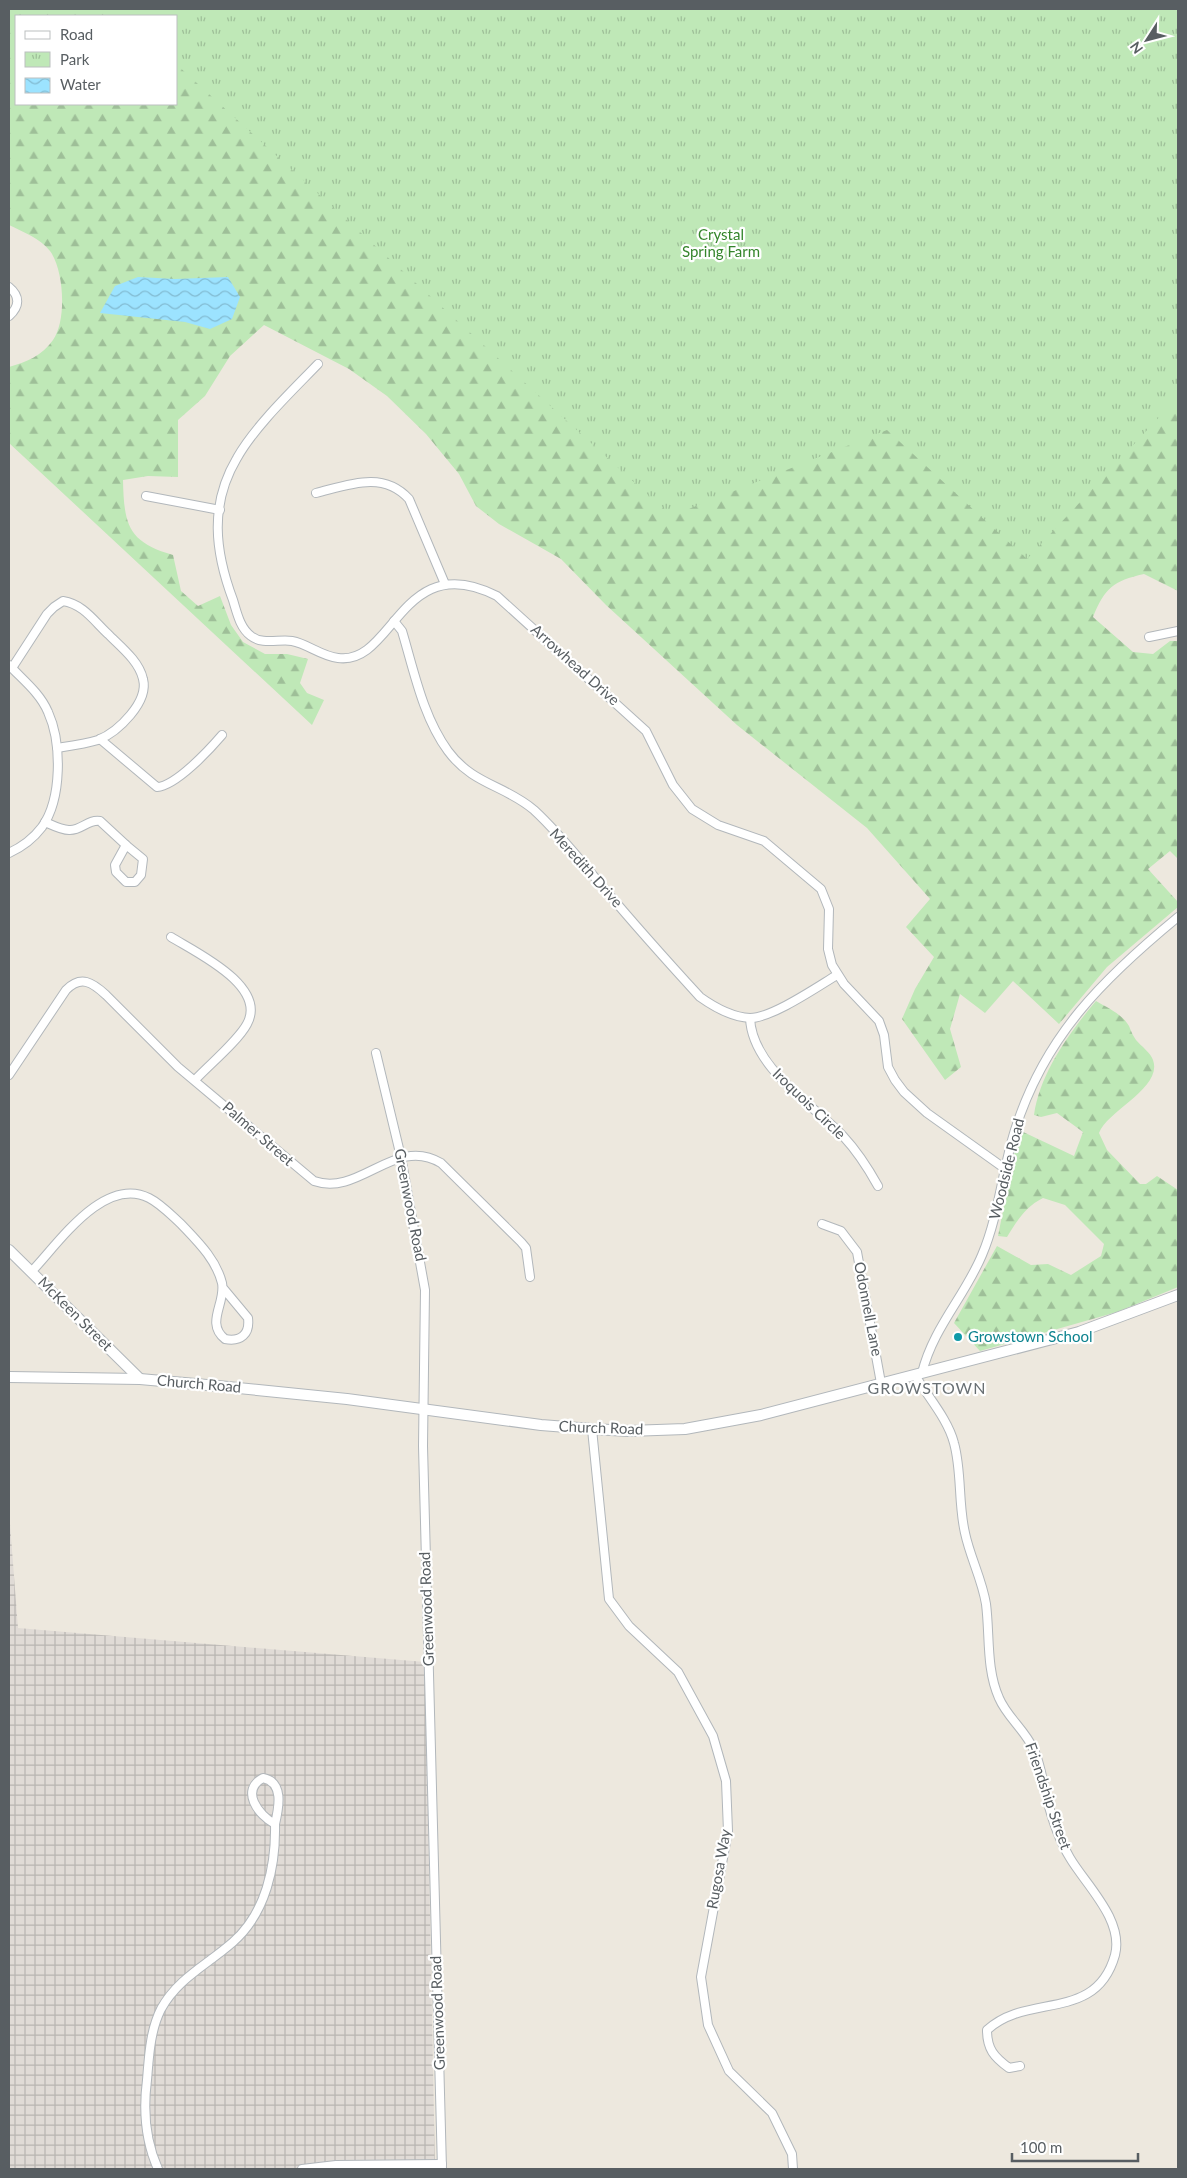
<svg xmlns="http://www.w3.org/2000/svg" width="1187" height="2178" viewBox="0 0 1187 2178" font-family="Lato,sans-serif">
	<defs>
		<pattern id="industrial-grid" width="8" height="8" patternUnits="userSpaceOnUse" patternTransform="scale(1.25)"><rect width="8" height="8" fill="#e0dbd6"/><path d="M0 4h8M4 0v8" fill="none" stroke="#b8b5b1"/></pattern>
		<pattern id="forest-firs" width="22" height="20" patternUnits="userSpaceOnUse" patternTransform="scale(1.25)"><rect width="22" height="20" fill="#bfe8b7"/><path d="M5 1l3.5 6h-7zM16 11l3.5 6h-7z" fill="#9ebf98"/></pattern>
		<pattern id="park-tufts" width="24" height="20" patternUnits="userSpaceOnUse" patternTransform="scale(1.25)"><rect width="24" height="20" fill="#bfe8b7"/><path d="M3 7l-1-3M5 7V3M7 7l1-3M15 17l-1-3M17 17v-4M19 17l1-3" fill="none" stroke="#9ebf98"/></pattern>
		<pattern id="water-waves" width="16" height="10" patternUnits="userSpaceOnUse" patternTransform="scale(1.25)"><rect width="16" height="10" fill="#9ce3ff"/><path d="M0 5q4-4 8 0t8 0" fill="none" stroke="#82bbd2"/></pattern>
	</defs>
	<rect width="100%" height="100%" fill="#ede8de"/>
	<path fill="url(#industrial-grid)" d="M9,1511L18,1628L425,1662L435,2169H9Z"/>
	<g fill="url(#forest-firs)" fill-rule="evenodd">
		<path d="M9,9H1166L1178,20V591L1144,574C1113,581 1105,588 1093,617L1133,652L1153,654L1170,641H1178V859L1170,851L1148,869L1178,902V907L1107,967L1059,1024L1013,981L985,1013L960,994L950,1029L961,1067L945,1080L902,1019L915,989L934,957L906,927L930,899L867,828L737,725L606,605L561,559L499,524L476,506L459,474L426,434L387,396L349,369L264,325L230,356L205,396L178,420V477L148,476L123,480C124,525 128,542 173,555L181,591L198,606L220,596L231,625L243,642L265,654H287L308,659L300,683L307,693L324,700L312,725L9,443V367C26,362 42,356 53,340C67,320 64,270 50,251C40,238 23,232 9,225ZM16,16H176V104H16Z"/>
		<path d="M1096,1001C1108,1008 1122,1014 1129,1026C1131,1031 1133,1036 1136,1040C1141,1046 1151,1053 1153,1060C1163,1088 1108,1110 1099,1133L1107,1150L1140,1184H1146L1157,1176L1178,1190V1287L1117,1312L980,1351L954,1323L997,1246L1031,1265L1048,1264L1071,1275L1101,1256L1104,1244L1065,1205L1043,1198C1025,1207 1017,1221 1007,1237L998,1236L1019,1130L1074,1156L1083,1132L1057,1113L1041,1117L1034,1115C1040,1073 1069,1033 1096,1001Z"/>
	</g>
	<path fill="url(#park-tufts)" d="M115,9H1178V397L1027,559L887,430L671,516L176,64V16H124Z"/>
	<path fill="url(#water-waves)" d="M138,277L175,279L228,277L240,297L232,319L210,329L185,322L100,313L115,286Z"/>
	<g fill="none" stroke-linecap="round" stroke-linejoin="round">
		<defs>
			<g id="minor">
				<path d="M9,287C20,296 20,306 9,316"/>
				<path d="M318,364C292,391 255,426 237,458C209,505 215,552 233,600C237,613 240,628 251,636C262,645 279,639 292,641C308,644 321,656 338,658C394,666 401,547 497,596L646,731L673,785L692,809L718,825L764,841L821,889L829,909L828,949L832,965L844,984L879,1021L884,1035L888,1067L895,1080L904,1092L927,1113L1004,1168"/>
				<path d="M316,493C348,485 383,470 409,499L445,584"/>
				<path d="M146,496L220,510"/>
				<path d="M394,621L402,631C414,671 423,717 448,751C473,785 505,785 534,810C559,833 580,860 602,886C634,924 667,961 700,997C714,1007 732,1017 750,1018C772,1018 817,987 837,975"/>
				<path d="M1149,637L1178,631"/>
				<path d="M12,668L47,614L54,607L63,601C83,604 94,621 108,634C121,647 139,661 143,679C149,702 118,732 98,740C85,744 70,746 57,748"/>
				<path d="M100,739L157,787C176,786 210,749 222,735"/>
				<path d="M45,822C52,825 61,830 69,830C81,831 88,819 100,821L126,845"/>
				<path d="M126,845L143,859L141,875L135,882H126L116,872L115,865Z"/>
				<path d="M9,853C22,847 33,839 42,827C62,799 62,743 48,712C40,693 23,680 9,665"/>
				<path d="M171,937C195,952 268,986 247,1024C238,1041 209,1065 195,1080"/>
				<path d="M750,1018C752,1067 811,1103 843,1136C857,1151 868,1168 878,1186"/>
				<path d="M376,1053L401,1157L425,1290L423,1446L442,2169"/>
				<path d="M9,1075L66,990C81,975 92,982 106,995L178,1067L314,1181C360,1197 395,1135 441,1163L521,1242L526,1248L530,1277"/>
				<path d="M822,1224L841,1231L857,1252L881,1383"/>
				<path d="M32,1271C58,1244 104,1175 149,1198C161,1204 171,1215 181,1224C197,1241 216,1259 222,1283C226,1303 205,1323 225,1339C241,1342 250,1334 248,1318L223,1288"/>
				<path d="M922,1373C933,1328 965,1296 982,1255C999,1215 1002,1171 1015,1130C1045,1035 1104,978 1178,917"/>
				<path d="M915,1375C927,1396 948,1419 954,1443C962,1472 958,1503 965,1533C970,1557 982,1579 986,1604C990,1635 986,1669 999,1698C1007,1717 1025,1730 1034,1750C1041,1765 1043,1783 1047,1799C1052,1819 1059,1840 1070,1858C1086,1885 1124,1920 1115,1955C1096,2023 1028,1992 987,2030C987,2049 994,2057 1009,2068L1020,2066"/>
				<path d="M592,1429L609,1599L629,1626L678,1672L713,1736L726,1781L728,1831L701,1977L708,2025L729,2071L772,2113L792,2154L793,2169"/>
				<path d="M263,1778C284,1782 279,1807 275,1824C258,1815 240,1790 263,1778Z"/>
				<path d="M158,2169C145,2140 143,2111 147,2080C149,2056 150,2031 161,2009C178,1978 207,1965 233,1942C266,1913 276,1866 275,1824"/>
				<path d="M302,2169L336,2165L442,2164"/>
			</g>
			<g id="tertiary">
				<path d="M9,1250L140,1379"/>
				<path d="M9,1377L140,1379L218,1386L347,1399L541,1425L592,1429L629,1431L685,1429L761,1415L1079,1332L1178,1295"/>
			</g>
		</defs>
		<use href="#minor" stroke="#b2b7bb" stroke-width="10"/>
		<use href="#tertiary" stroke="#b2b7bb" stroke-width="12"/>
		<use href="#minor" stroke="#fff" stroke-width="8"/>
		<use href="#tertiary" stroke="#fff" stroke-width="10"/>
	</g>
	<circle fill="#0f9aa8" stroke="#fff" stroke-width="2" cx="958" cy="1337" r="5"/>
	<g text-anchor="middle" stroke-width="4.5" stroke-linejoin="round" paint-order="stroke">
		<g font-size="15" fill="#35852c" stroke="#fff">
			<text x="721" y="240">Crystal<tspan x="721" dy="17">Spring Farm</tspan></text>
		</g>
		<g font-size="15" fill="#585e62" stroke="#fff">
			<text transform="translate(575 665) rotate(42)" y="5">Arrowhead Drive</text>
			<text transform="translate(586 868) rotate(48)" y="5">Meredith Drive</text>
			<text transform="translate(809 1104) rotate(44)" y="5">Iroquois Circle</text>
			<text transform="translate(258 1134) rotate(41)" y="5">Palmer Street</text>
			<text transform="translate(1007 1169) rotate(-76)" y="5">Woodside Road</text>
			<text transform="translate(410 1205) rotate(79)" y="5">Greenwood Road</text>
			<text transform="translate(868 1309) rotate(79)" y="5">Odonnell Lane</text>
			<text transform="translate(75 1314) rotate(45)" y="5">McKeen Street</text>
			<text transform="translate(199 1384) rotate(5)" y="5">Church Road</text>
			<text transform="translate(601 1428) rotate(2)" y="5">Church Road</text>
			<text transform="translate(427 1609) rotate(-92)" y="5">Greenwood Road</text>
			<text transform="translate(1048 1796) rotate(71)" y="5">Friendship Street</text>
			<text transform="translate(719 1869) rotate(-80)" y="5">Rugosa Way</text>
			<text transform="translate(438 2013) rotate(-92)" y="5">Greenwood Road</text>
		</g>
		<g font-size="15" fill="#0d838f" stroke="#fff" text-anchor="start">
			<text x="968" y="1342">Growstown School</text>
		</g>
		<g font-size="16" letter-spacing="1" fill="#697074" stroke="#fff">
			<text x="927" y="1394">GROWSTOWN</text>
		</g>
	</g>
	<rect width="1187" height="2178" fill="none" stroke="#585e62" stroke-width="20"/>
	<rect x="15" y="15" width="162" height="90" fill="#ffffff" stroke="#bcbfc0"/>
	<rect x="25" y="31" width="25" height="8" fill="#ffffff" stroke="#bcbfc0"/>
	<text x="60" y="40" font-size="15" fill="#585e62">Road</text>
	<rect x="25" y="52" width="25" height="15" fill="url(#park-tufts)" stroke="#bcbfc0"/>
	<text x="60" y="65" font-size="15" fill="#585e62">Park</text>
	<rect x="25" y="78" width="25" height="15" fill="url(#water-waves)" stroke="#bcbfc0"/>
	<text x="60" y="90" font-size="15" fill="#585e62">Water</text>
	<g transform="translate(1147 40) rotate(234)" stroke="#ffffff" stroke-width="4" paint-order="stroke">
	<path d="M0-4L9 19L0 12L-9 19Z" fill="#585e62"/>
	<text y="-8" font-size="14" font-weight="bold" text-anchor="middle" fill="#585e62">N</text>
	</g>
	<path d="M1012 2153v8h126v-8" fill="none" stroke="#585e62" stroke-width="2.5"/>
	<text x="1020" y="2153" font-size="15" fill="#585e62" stroke="#ffffff" stroke-width="4" paint-order="stroke">100 m</text>
</svg>
